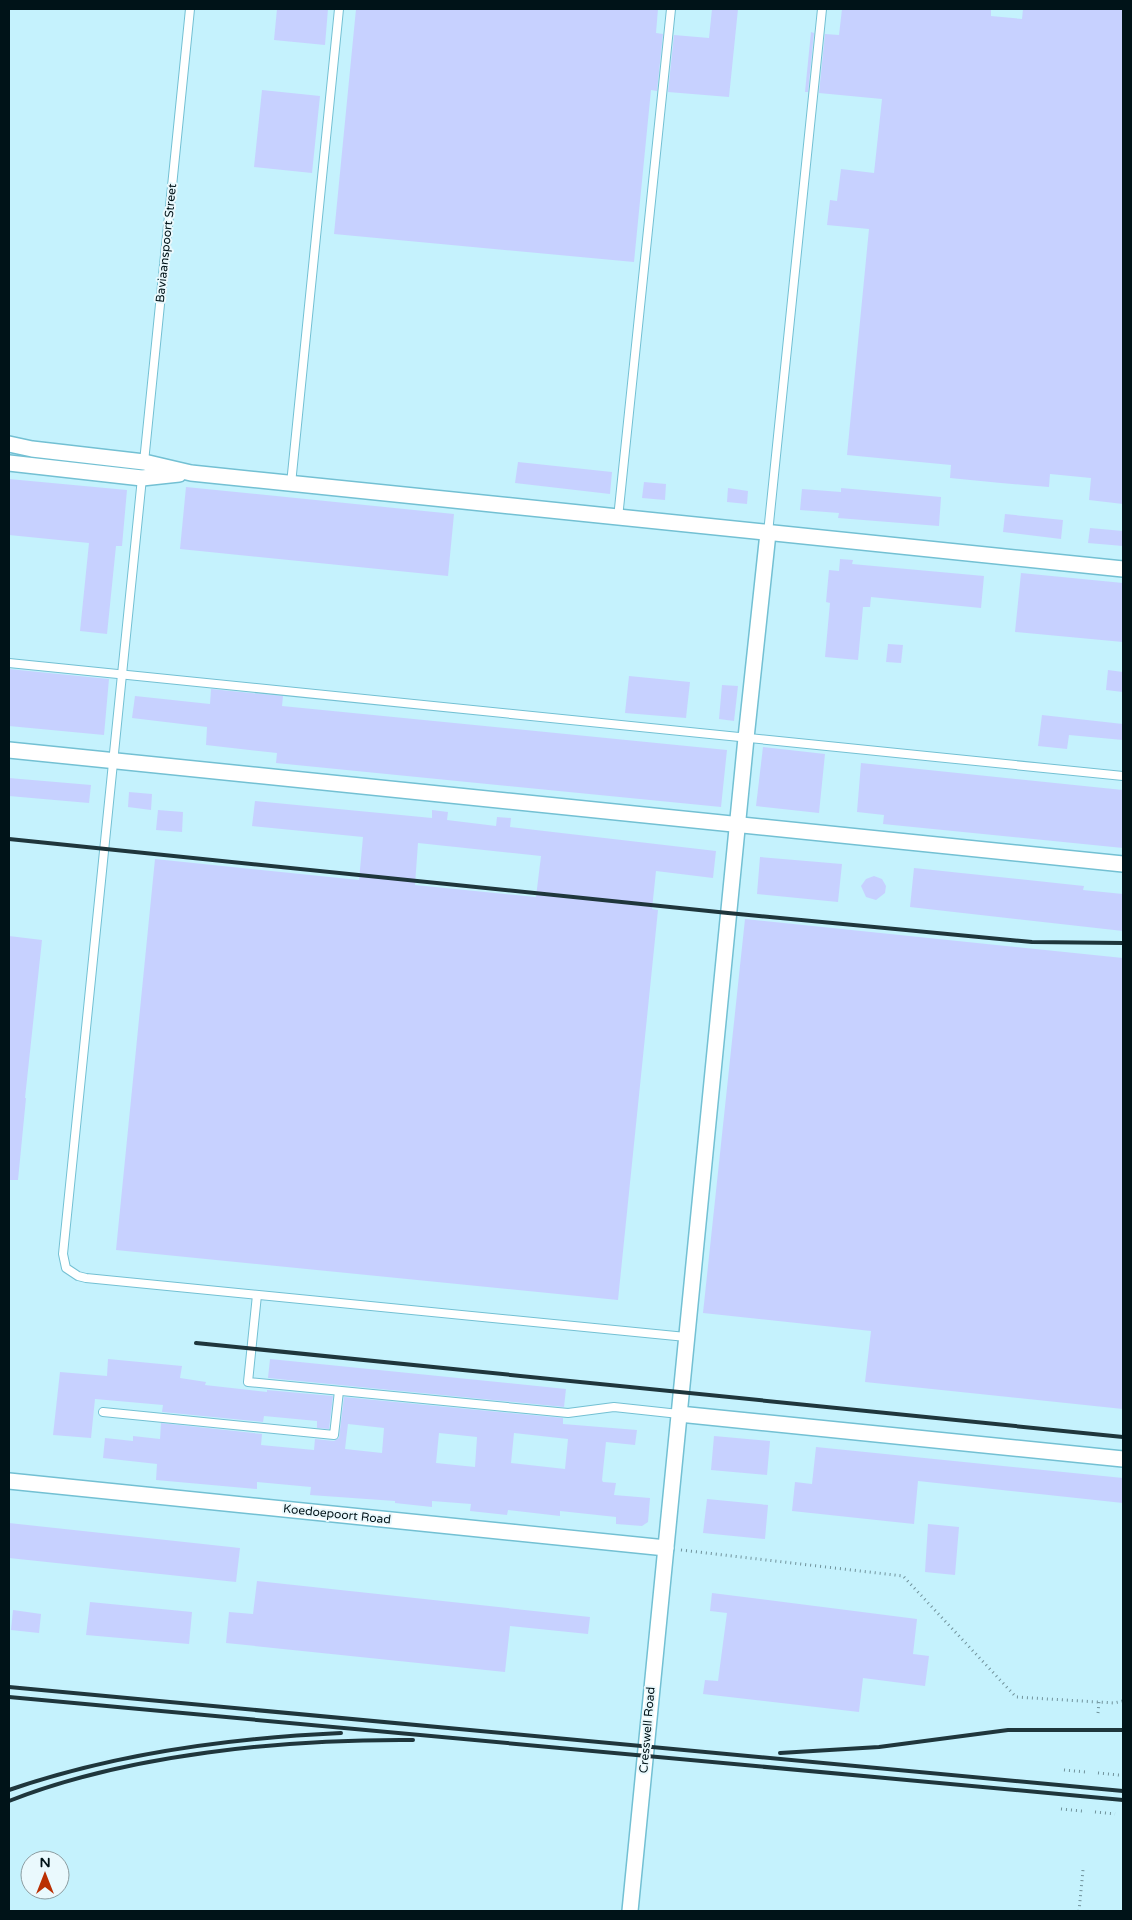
<svg xmlns="http://www.w3.org/2000/svg" width="1132" height="1920" viewBox="0 0 1132 1920" font-family="'Varela Round',sans-serif">
	<rect width="100%" height="100%" fill="#c5f2fd"/>
	<g fill="#c7d1ff" fill-rule="evenodd">
		<path d="M277,9H328L325,45L274,40Z"/>
		<path d="M356,9H658L656,33L663,34L657,91L651,90L634,262L334,234Z"/>
		<path d="M712,9H738L729,97L668,92L674,35L709,38Z"/>
		<path d="M842,9H991V16L1022,19L1023,9H1123V504L1089,500L1091,478L1050,474L1049,487L1001,483L950,478L951,465L847,455L869,229L827,225L830,200L837,201L841,169L874,173L882,99L819,93L825,34L839,35Z"/>
		<path d="M811,32L814,33L808,92H805Z"/>
		<path d="M262,90L320,96L312,173L254,167Z"/>
		<path d="M518,462L612,472L610,494L515,483Z"/>
		<path d="M9,479L127,490L122,546H116L107,634L80,631L89,543L9,535Z"/>
		<path d="M644,482L666,484L665,500L642,498Z"/>
		<path d="M186,487L454,514L448,576L180,549Z"/>
		<path d="M728,488L748,491L747,504L727,502Z"/>
		<path d="M841,488L941,497L939,526L838,518L839,513L800,510L802,489L841,492Z"/>
		<path d="M1005,514L1063,520L1061,539L1003,532Z"/>
		<path d="M1090,528L1123,531V546L1088,543Z"/>
		<path d="M840,559L853,560L852,564L984,576L981,608L871,597L870,607H863L858,660L825,657L830,603L826,602L829,570L839,571Z"/>
		<path d="M1021,573L1123,583V642L1015,632Z"/>
		<path d="M888,644L903,645L901,663L886,662Z"/>
		<path d="M9,669L109,679L104,735L9,726Z"/>
		<path d="M1108,670L1123,672V692L1106,690Z"/>
		<path d="M629,676L690,682L686,718L625,713Z"/>
		<path d="M722,685L738,686L734,721L719,719Z"/>
		<path d="M211,689L283,696L282,706L727,750L721,807L276,763L277,753L206,745L207,727L132,718L135,696L210,704Z"/>
		<path d="M1042,715L1123,724V740L1069,735L1067,749L1038,746Z"/>
		<path d="M763,747L825,754L819,813L756,806Z"/>
		<path d="M861,763L1123,790V848L883,824L884,815L857,812Z"/>
		<path d="M9,778L91,785L89,803L9,796Z"/>
		<path d="M129,792L152,794L151,810L128,807Z"/>
		<path d="M255,801L432,818V810L448,812L447,820L496,826L497,817L511,818L510,827L716,851L713,878L656,871L652,909L658,910L618,1300L116,1250L155,859L359,880L363,837L252,826ZM418,843L541,856L536,897L415,885Z"/>
		<path d="M158,810L183,812L182,832L156,830Z"/>
		<path d="M760,857L842,864L838,902L757,894Z"/>
		<path d="M914,868L1084,886L1083,890L1123,894V931L910,907Z"/>
		<path d="M874,876L882,879L886,886L885,893L876,900L866,897L861,886L866,879Z"/>
		<path d="M745,919L1123,958V1409L865,1382L871,1331L703,1313Z"/>
		<path d="M9,936L42,940L25,1098H26L18,1180H9Z"/>
		<path d="M108,1359L182,1366L180,1378L206,1382L205,1385L267,1392V1390L333,1396L329,1429L317,1428V1421L264,1416L263,1422L162,1412L163,1405L95,1399L91,1438L53,1435L60,1372L107,1376Z"/>
		<path d="M270,1359L566,1389L564,1407L268,1378Z"/>
		<path d="M344,1397L563,1418V1424L637,1430L635,1445L606,1442L602,1480L603,1482L616,1483L614,1495L650,1498L648,1522L642,1526L616,1524V1517L560,1511V1516L508,1510L507,1515L470,1511L471,1504L432,1501V1507L395,1503V1501L310,1495L311,1487L257,1482V1489L156,1480L157,1464L103,1458L105,1438L133,1441V1436L160,1439L161,1423L262,1434L261,1445L314,1450L315,1439L334,1441L339,1438ZM348,1424L384,1428L382,1453L345,1449ZM439,1433L477,1437L475,1467L436,1463ZM514,1433L568,1439L565,1469L511,1463Z"/>
		<path d="M714,1436L770,1441L767,1475L711,1470Z"/>
		<path d="M816,1447L1123,1478V1503L918,1481L914,1524L792,1511L795,1482L812,1484Z"/>
		<path d="M707,1499L768,1505L765,1539L703,1533Z"/>
		<path d="M9,1523L240,1548L236,1582L9,1558Z"/>
		<path d="M928,1524L959,1527L955,1575L925,1572Z"/>
		<path d="M257,1581L590,1617L588,1634L510,1626L505,1672L226,1643L229,1612L253,1614Z"/>
		<path d="M712,1593L917,1619L913,1654L929,1656L925,1686L863,1678L859,1712L703,1694L705,1680L718,1681L727,1613L710,1611Z"/>
		<path d="M90,1602L192,1612L189,1644L86,1635Z"/>
		<path d="M13,1610L41,1614L39,1633L11,1630Z"/>
	</g>
	<g fill="none" stroke-linecap="round" stroke-linejoin="round">
		<defs>
			<g id="service">
				<path d="M144,462L190,9"/>
				<path d="M142,478L63,1254L66,1268L78,1276L86,1278L686,1337"/>
				<path d="M291,484L339,9"/>
				<path d="M618,518L671,9"/>
				<path d="M768,533L822,9"/>
				<path d="M9,663L1123,776"/>
				<path d="M257,1295L248,1382L568,1413L614,1407L679,1414"/>
				<path d="M103,1412L334,1435L339,1391"/>
			</g>
			<g id="minor">
				<path d="M9,444L32,449L144,462L191,473L1123,569"/>
				<path d="M9,463L142,478L179,474"/>
				<path d="M9,750L1123,864"/>
				<path d="M679,1414L1123,1459"/>
				<path d="M9,1481L666,1548"/>
				<path d="M630,1911L746,738L768,533"/>
			</g>
		</defs>
		<use href="#service" stroke="#73c0d3" stroke-width="10"/>
		<use href="#minor" stroke="#73c0d3" stroke-width="18"/>
		<g stroke="#70929b" stroke-width="3" stroke-dasharray="1 4" stroke-linecap="butt">
			<path d="M681,1550L903,1576L1016,1697L1114,1703L1123,1701"/>
			<path d="M1098,1713L1099,1702"/>
			<path d="M1064,1770L1086,1772"/>
			<path d="M1098,1773L1119,1775"/>
			<path d="M1061,1809L1082,1811"/>
			<path d="M1095,1812L1115,1814"/>
			<path d="M1079,1911L1083,1870"/>
		</g>
		<use href="#service" stroke="#fff" stroke-width="8"/>
		<use href="#minor" stroke="#fff" stroke-width="15"/>
		<g stroke="#1f363c" stroke-width="4">
			<path d="M9,839L728,913L1032,942L1123,943"/>
			<path d="M196,1343L1123,1437"/>
			<path d="M9,1687L1123,1791"/>
			<path d="M9,1697L1123,1800"/>
			<path d="M780,1753L879,1747L1008,1730H1123"/>
			<path d="M9,1790C116,1753 228,1738 341,1733"/>
			<path d="M9,1801C128,1754 285,1739 413,1740"/>
		</g>
	</g>
	<g text-anchor="middle" stroke-width="4" stroke-linejoin="round" paint-order="stroke">
		<g font-size="12" fill="#001318" stroke="#eaf9fd">
			<text transform="translate(166 243) rotate(-84)" y="4">Baviaanspoort Street</text>
			<text transform="translate(337 1514) rotate(6)" y="4">Koedoepoort Road</text>
			<text transform="translate(647 1730) rotate(-85)" y="4">Cresswell Road</text>
		</g>
	</g>
	<rect width="1132" height="1920" fill="none" stroke="#001318" stroke-width="20"/>
	<g transform="translate(45 1875)"><circle r="24" fill="#eaf9fd" stroke="#8c9da1"/>
	<path d="M0-4L9 19L0 12L-9 19Z" fill="#ba3003"/>
	<text y="-8" font-size="14" font-weight="bold" text-anchor="middle" fill="#001318">N</text>
	</g>
</svg>
